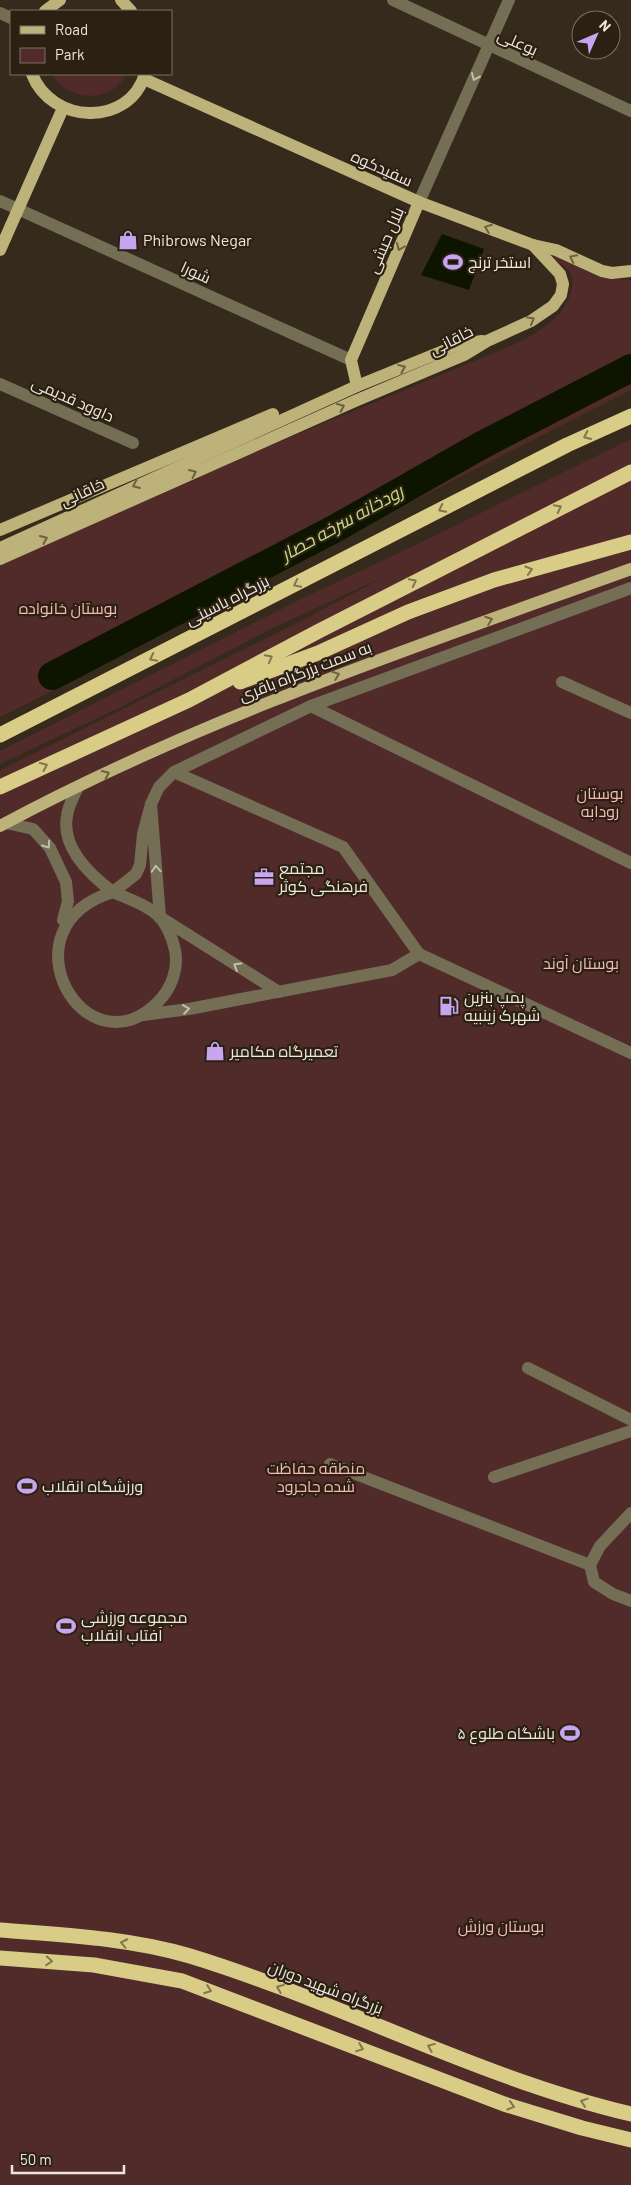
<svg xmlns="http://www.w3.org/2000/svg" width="631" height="2185" viewBox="0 0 631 2185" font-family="Barlow,Cairo,sans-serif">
	<rect width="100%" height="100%" fill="#352a1b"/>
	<g fill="#512b2a">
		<path d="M52,74H126C112,105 66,101 52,74Z"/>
		<path d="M551,255L603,278L631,280V390L293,562L72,681L0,717V565L271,445L520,342C543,329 567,315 572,287C573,280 572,274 567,269C563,264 556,261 550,259Z"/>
		<path d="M631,439V2185H0V770L299,622L388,575L273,628L119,708L0,764V751L301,599L430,538Z"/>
	</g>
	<path fill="#0d1500" d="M442,234L484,249L469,290L421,275Z"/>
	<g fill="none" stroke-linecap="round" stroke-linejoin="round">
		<path stroke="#0d1500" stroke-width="28" d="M52,676L334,529L482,445L631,368"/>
		<g stroke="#746f54" stroke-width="12">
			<path d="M393,0L631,111"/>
			<path d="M0,13L11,18"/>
			<path d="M0,201L351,360"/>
			<path d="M419,202L509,0"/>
			<path d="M0,384L133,443"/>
			<path d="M562,682L631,713"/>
			<path d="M311,706L631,863"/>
			<path d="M174,772L343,847L419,954L631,1053"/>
			<path d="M78,787C74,796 68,806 67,816C61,848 90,875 113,892L136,874L140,865L143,834L151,804L160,917L279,992"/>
			<path d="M151,804L159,787L174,772L311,706L631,588"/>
			<path d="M6,823L33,829L50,848L66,882L68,901L63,920"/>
			<path d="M113,892C147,907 166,910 175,950C179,969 171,989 158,1002C85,1075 0,927 113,892Z"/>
			<path d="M143,1015L189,1009L392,970L419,954"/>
			<path d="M528,1368L631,1420"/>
			<path d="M330,1464L590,1565"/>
			<path d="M494,1477L631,1431"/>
			<path d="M631,1513L600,1546L590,1565L594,1582L613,1594L631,1601"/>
		</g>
		<g stroke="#bdb279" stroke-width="12">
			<path d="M121,0L131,11"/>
			<path d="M45,11L60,0"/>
			<path d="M32,74C51,124 129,128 145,74"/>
			<path d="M144,79L419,202L533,245L556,250L602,271L612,273L631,271"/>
			<path d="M0,250L63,108"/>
			<path d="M357,386L351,360L419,202"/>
			<path d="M0,530L273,414"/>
			<path d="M0,548L357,386L458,345L482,341"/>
			<path d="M0,559L355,401L464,355L487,341L531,321L553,306L561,295L563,284L560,274L533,245"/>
			<path d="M0,826C201,718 417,646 631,569"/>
		</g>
		<g stroke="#d9cc87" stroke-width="15">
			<path d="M240,682L318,653L408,612L494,580L631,542"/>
			<path d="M0,735L567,445L631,416"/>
			<path d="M0,787L189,700L319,631L631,472"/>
			<path d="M0,1930C64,1935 129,1938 190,1956C340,2002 479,2078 631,2114"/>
			<path d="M0,1958L94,1965L182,1981L504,2104L582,2128L631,2140"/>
		</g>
	</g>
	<defs><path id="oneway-chevron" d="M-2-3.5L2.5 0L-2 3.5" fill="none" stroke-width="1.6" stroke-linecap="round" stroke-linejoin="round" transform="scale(1.25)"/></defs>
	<g stroke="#c3bdae">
		<use href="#oneway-chevron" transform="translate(475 77) rotate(114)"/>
		<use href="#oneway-chevron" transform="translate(47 845) rotate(55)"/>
		<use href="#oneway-chevron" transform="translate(156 869) rotate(-94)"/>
		<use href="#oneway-chevron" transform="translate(237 966) rotate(-148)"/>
		<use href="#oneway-chevron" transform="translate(186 1009) rotate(-8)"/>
	</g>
	<g stroke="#6d6240">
		<use href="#oneway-chevron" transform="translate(488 228) rotate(-159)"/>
		<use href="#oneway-chevron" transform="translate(400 247) rotate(113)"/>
		<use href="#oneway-chevron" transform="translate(573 258) rotate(-154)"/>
		<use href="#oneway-chevron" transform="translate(531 320) rotate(-29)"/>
		<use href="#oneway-chevron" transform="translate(402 368) rotate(-22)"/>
		<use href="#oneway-chevron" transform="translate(341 407) rotate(-24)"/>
		<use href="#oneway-chevron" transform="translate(193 473) rotate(-24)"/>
		<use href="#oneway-chevron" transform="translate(136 485) rotate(156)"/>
		<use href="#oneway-chevron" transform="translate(44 539) rotate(-24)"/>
		<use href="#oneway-chevron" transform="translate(489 620) rotate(-20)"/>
		<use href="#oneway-chevron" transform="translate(336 675) rotate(-21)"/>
		<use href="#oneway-chevron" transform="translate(106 774) rotate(-25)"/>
	</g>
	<g stroke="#82764c">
		<use href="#oneway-chevron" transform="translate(587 436) rotate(155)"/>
		<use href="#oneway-chevron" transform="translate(558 508) rotate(-27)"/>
		<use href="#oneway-chevron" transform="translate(442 509) rotate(153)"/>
		<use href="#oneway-chevron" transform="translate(529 570) rotate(-17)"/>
		<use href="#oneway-chevron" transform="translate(413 582) rotate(-27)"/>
		<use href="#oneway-chevron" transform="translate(297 584) rotate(153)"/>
		<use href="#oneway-chevron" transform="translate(153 658) rotate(153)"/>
		<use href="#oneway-chevron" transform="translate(269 658) rotate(-28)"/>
		<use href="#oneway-chevron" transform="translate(44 766) rotate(-25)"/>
		<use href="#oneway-chevron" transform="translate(124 1943) rotate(-168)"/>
		<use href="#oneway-chevron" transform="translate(49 1961) rotate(4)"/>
		<use href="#oneway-chevron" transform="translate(280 1988) rotate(-158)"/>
		<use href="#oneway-chevron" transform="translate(208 1990) rotate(20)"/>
		<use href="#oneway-chevron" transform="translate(431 2047) rotate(-158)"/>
		<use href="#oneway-chevron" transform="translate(360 2048) rotate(21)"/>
		<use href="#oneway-chevron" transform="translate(584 2102) rotate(-162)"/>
		<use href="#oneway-chevron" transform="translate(511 2106) rotate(17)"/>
	</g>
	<defs>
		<symbol id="shop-bare" viewBox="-9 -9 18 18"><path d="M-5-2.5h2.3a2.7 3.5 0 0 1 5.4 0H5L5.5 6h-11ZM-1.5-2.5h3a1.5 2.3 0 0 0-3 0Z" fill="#c7a6ef" stroke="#2b2012" stroke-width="2.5" paint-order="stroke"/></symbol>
		<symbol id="stadium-bare" viewBox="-9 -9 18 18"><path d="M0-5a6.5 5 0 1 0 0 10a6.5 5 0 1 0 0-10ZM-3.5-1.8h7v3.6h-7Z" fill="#c7a6ef" stroke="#2b2012" stroke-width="2.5" paint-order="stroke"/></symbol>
		<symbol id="office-bare" viewBox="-9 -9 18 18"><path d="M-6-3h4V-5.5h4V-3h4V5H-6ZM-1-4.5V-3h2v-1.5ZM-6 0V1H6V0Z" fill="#c7a6ef" stroke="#2b2012" stroke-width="2.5" paint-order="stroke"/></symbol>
		<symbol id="fuel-bare" viewBox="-9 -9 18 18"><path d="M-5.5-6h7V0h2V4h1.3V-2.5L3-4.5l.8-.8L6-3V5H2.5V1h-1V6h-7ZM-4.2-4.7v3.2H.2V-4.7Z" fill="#c7a6ef" stroke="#2b2012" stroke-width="2.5" paint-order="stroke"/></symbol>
	</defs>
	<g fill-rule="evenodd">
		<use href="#shop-bare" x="114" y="226" width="28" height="28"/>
		<use href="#stadium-bare" x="439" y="248" width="28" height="28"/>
		<use href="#office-bare" x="250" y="863" width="28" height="28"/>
		<use href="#fuel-bare" x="435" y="992" width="28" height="28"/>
		<use href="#shop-bare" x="201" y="1037" width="28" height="28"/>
		<use href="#stadium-bare" x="13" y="1472" width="28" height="28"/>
		<use href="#stadium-bare" x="52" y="1612" width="28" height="28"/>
		<use href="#stadium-bare" x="556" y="1719" width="28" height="28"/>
	</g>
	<g text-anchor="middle" stroke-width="4.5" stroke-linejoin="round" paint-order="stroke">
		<g font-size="16" fill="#eee7de" stroke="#2b2012">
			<text transform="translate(518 42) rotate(24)" y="6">بوعلی</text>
			<text transform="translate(382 168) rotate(24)" y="6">سفیدکوه</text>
			<text transform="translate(385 240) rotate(-67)" y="6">بلال حبشی</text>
			<text transform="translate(196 272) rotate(24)" y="6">شورا</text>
			<text transform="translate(451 340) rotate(-27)" y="6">خاقانی</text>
			<text transform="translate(73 399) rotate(24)" y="6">داوود قدیمی</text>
			<text transform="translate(82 492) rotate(-25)" y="6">خاقانی</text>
			<text transform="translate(227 600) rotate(-27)" y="6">بزرگراه یاسینی</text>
			<text transform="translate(305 671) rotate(-21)" y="6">به سمت بزرگراه باقری</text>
			<text transform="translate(326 1987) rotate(21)" y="6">بزرگراه شهید دوران</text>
		</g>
		<g font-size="16" fill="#eee7de" stroke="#2b2012" text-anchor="start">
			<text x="143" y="246">Phibrows Negar</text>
			<text x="468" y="268">استخر ترنج</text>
			<text x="279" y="874">مجتمع<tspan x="279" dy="18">فرهنگی کوثر</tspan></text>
			<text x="464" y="1003">پمپ بنزین<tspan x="464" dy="18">شهرک زینبیه</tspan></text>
			<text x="230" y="1057">تعمیرگاه مکامیر</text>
			<text x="42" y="1492">ورزشگاه انقلاب</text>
			<text x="81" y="1623">مجموعه ورزشی<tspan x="81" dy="18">آفتاب انقلاب</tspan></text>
			<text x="555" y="1739" text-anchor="end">باشگاه طلوع ۵</text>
		</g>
		<g font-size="16" fill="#f6b8b5" stroke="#2b2012">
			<text x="68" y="614">بوستان خانواده</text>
			<text x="600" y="799">بوستان<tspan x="600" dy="18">رودابه</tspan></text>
			<text x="581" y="969">بوستان آوند</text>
			<text x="316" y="1474">منطقه حفاظت<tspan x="316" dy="18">شده جاجرود</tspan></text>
			<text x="501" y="1932">بوستان ورزش</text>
		</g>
		<g font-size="18" font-style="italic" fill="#bfde84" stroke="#2b2012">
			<text transform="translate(342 523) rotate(-29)" y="6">رودخانه سرخه حصار</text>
		</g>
	</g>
	<rect x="10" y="10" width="162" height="65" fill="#2b2012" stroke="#797064"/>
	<rect x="20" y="26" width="25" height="8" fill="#bdb279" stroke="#797064"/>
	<text x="55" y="35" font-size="15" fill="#eee7de">Road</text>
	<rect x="20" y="48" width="25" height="15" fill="#512b2a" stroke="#797064"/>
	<text x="55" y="60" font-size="15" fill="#eee7de">Park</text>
	<g transform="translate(596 35) rotate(45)"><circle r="24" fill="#2b2012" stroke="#797064"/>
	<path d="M0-4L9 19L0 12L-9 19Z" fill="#c7a6ef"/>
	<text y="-8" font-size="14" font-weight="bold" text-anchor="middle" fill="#eee7de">N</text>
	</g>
	<path d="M12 2165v8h112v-8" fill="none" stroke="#eee7de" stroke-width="2.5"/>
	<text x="20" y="2165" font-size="15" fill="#eee7de" stroke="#2b2012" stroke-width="4" paint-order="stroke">50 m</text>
</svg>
